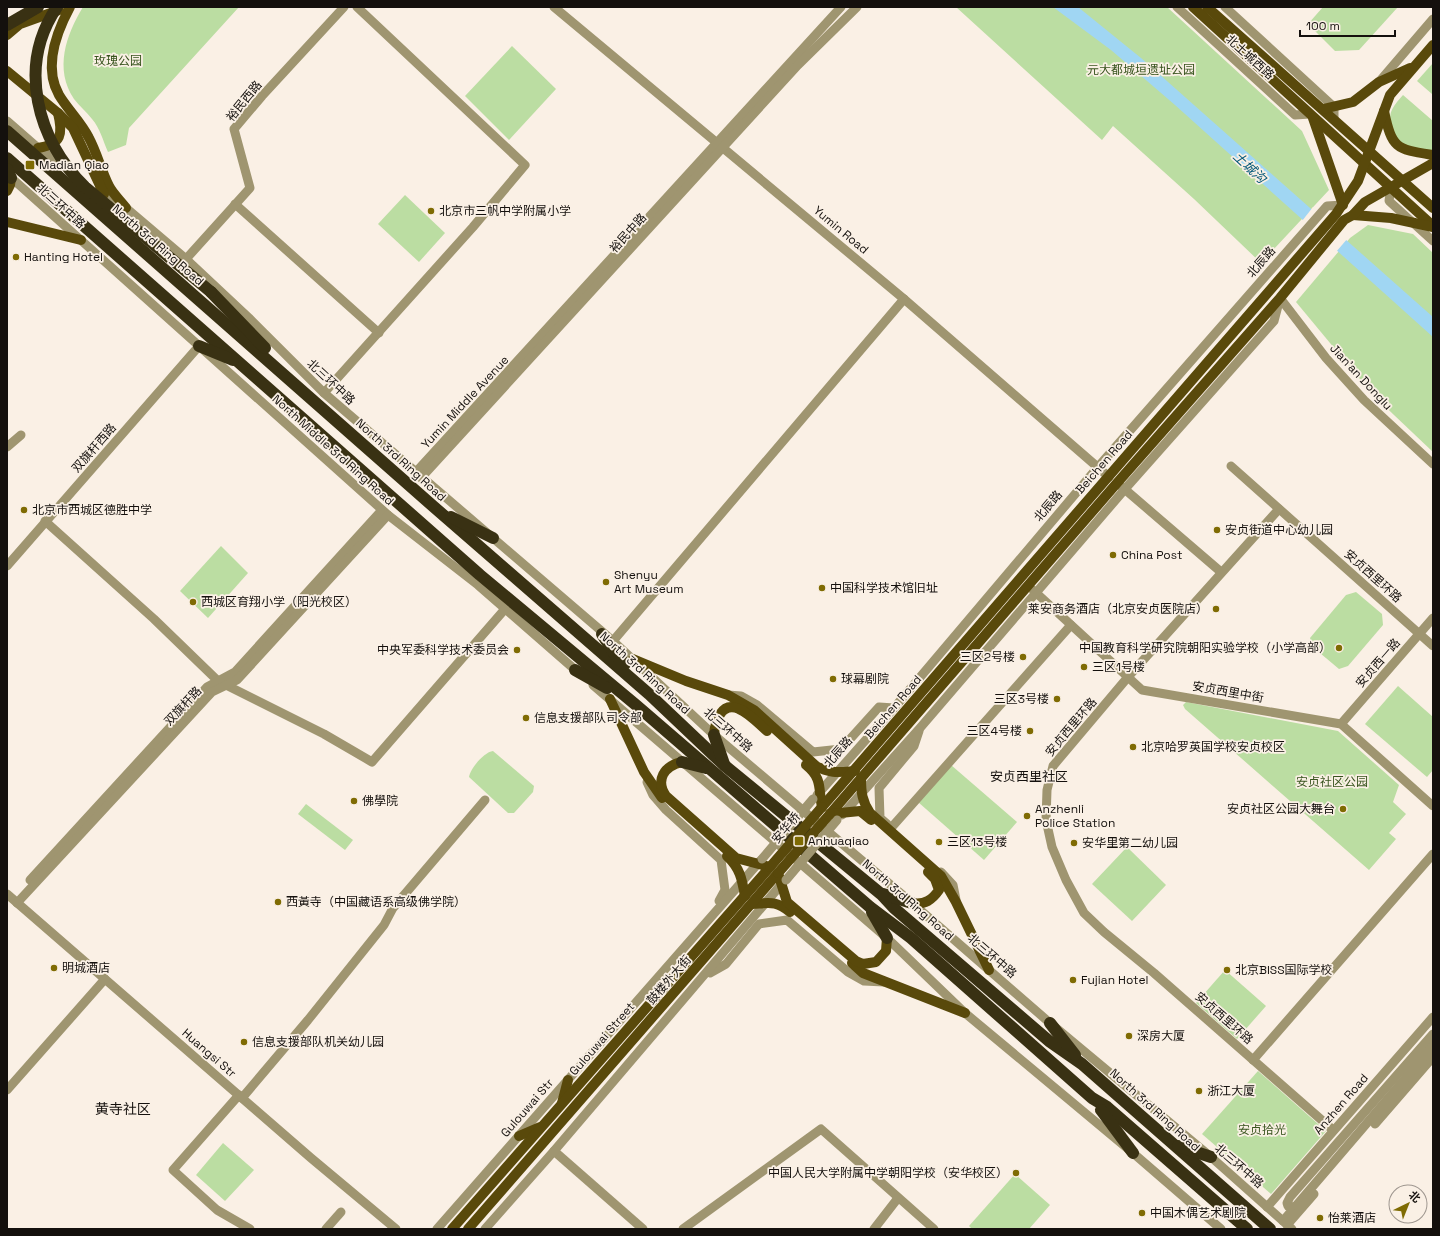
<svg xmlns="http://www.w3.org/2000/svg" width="1440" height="1236" viewBox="0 0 1440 1236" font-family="'Space Grotesk','Noto Sans SC',sans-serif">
	<rect width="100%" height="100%" fill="#faf0e5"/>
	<g fill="#bbdda2">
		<path d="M83,7H239L129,128L126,145L108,152C103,141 100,128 92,119C87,112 79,106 74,99C54,69 66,35 83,7Z"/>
		<path d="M956,7H1167L1302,131L1329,190L1261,263L1194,199L1113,126L1102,140Z"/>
		<path d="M1323,7H1398L1359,50L1335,51L1308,24Z"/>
		<path d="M512,46L556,89L509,140L465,96Z"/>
		<path d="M1433,63V93L1432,94L1417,81Z"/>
		<path d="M1403,95L1433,121V154L1397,143C1390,117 1384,116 1403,95Z"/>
		<path d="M405,195L445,233L419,262L378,224Z"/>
		<path d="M1368,225L1413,234L1433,253V452L1374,396L1296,302L1350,238Z"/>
		<path d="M221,546L248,573L208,618L180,591Z"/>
		<path d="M1356,592L1382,614L1383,625L1348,666L1339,669L1314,648L1310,638L1346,595Z"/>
		<path d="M1398,686L1433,717V770L1427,777L1365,724Z"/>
		<path d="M1186,702L1338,731L1399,785L1393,802L1406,814L1389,833L1396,839L1369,870L1185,709L1183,705Z"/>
		<path d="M493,751L534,786L533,792L514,813H508L469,777C470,769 484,752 493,751Z"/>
		<path d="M951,765L1017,822L984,860L918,802Z"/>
		<path d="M306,804L353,840L345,850L298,814Z"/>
		<path d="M1127,847L1166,885L1132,921L1092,884Z"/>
		<path d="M1225,970L1266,1006L1237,1039L1196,1003Z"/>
		<path d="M1258,1071L1326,1131L1271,1194L1202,1134Z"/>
		<path d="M223,1143L254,1170L225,1201L196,1175Z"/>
		<path d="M1015,1174L1050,1205L1029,1229H972L969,1226Z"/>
	</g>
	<path fill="#a0d6f3" d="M1053,7H1078L1141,58L1433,317V337L1175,105L1111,50Z"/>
	<path fill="#faf0e5" d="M1313,207L1348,238L1336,252L1302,221Z"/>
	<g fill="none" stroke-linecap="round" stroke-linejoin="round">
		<g stroke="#9f9570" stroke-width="9">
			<path d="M554,7L904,299L1109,477"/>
			<path d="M1177,7L1295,115L1310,114"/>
			<path d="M1225,7L1334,107V119"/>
			<path d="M1379,82L1433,19"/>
			<path d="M7,121L38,148L67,168"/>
			<path d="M7,174L388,515L478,585L580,674"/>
			<path d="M1391,187L1389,201L1433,241"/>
			<path d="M99,190L126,208L186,259L249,318L324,393L613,641L714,735L912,903L1050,1023L1211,1157L1292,1229"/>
			<path d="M235,204L379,333"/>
			<path d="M186,259L250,188L234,129L262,96L344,7"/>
			<path d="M1280,298L1326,358L1364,400L1433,464"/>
			<path d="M324,393L473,227L525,165L357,7"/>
			<path d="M7,447L21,435"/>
			<path d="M1231,466L1433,646"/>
			<path d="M415,473L841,7"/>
			<path d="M421,478L798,65L857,7"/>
			<path d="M1121,486L1221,572"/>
			<path d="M1279,509L1128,677L1053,766L1047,790L1046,820L1052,847L1066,880L1084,913L1104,932L1154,973L1333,1130"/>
			<path d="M45,521L154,619L218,681L324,734L372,762L505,609"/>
			<path d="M7,566L199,346"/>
			<path d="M1033,590L1142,690L1341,724L1433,806"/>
			<path d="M613,641L904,299"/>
			<path d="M593,685L887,938L965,1013L1133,1153L1221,1229"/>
			<path d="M728,695L741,696L757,705L813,752L841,749L879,707L894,708"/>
			<path d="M1341,724L1433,618"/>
			<path d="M647,782L653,795L666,810L721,860L725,890L719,901"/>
			<path d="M817,795L894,708L1098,467L1327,206L1343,205"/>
			<path d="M842,815L920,728L1125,489L1274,321L1280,298"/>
			<path d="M887,824L880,818L879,788L914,746L919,731"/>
			<path d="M891,828L1071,625"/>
			<path d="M941,872L953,885L956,900"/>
			<path d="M30,880L207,687L235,672L382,510"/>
			<path d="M7,894L311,1158L396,1229"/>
			<path d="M17,903L212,692L237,680L388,515"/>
			<path d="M710,973L726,964L759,924L787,920L848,972L864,981L884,982"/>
			<path d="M1253,1060L1433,854"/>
			<path d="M7,1090L105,979"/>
			<path d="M239,1095L173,1170L217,1210L250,1229"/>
			<path d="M242,1098L308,1020L384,925L393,908L485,800"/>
			<path d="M1375,1124L1433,1057"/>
			<path d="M554,1151L643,1229"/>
			<path d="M1267,1207L1433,1017"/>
			<path d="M1295,1207L1288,1206L1287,1203L1290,1197L1433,1034"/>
			<path d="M1283,1221L1433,1046"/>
			<path d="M1287,1225L1314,1194"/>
			<path d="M326,1229L341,1212"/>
			<path d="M437,1229L761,860"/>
			<path d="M485,1229L554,1151L785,880"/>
			<path d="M683,1229L821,1129L934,1229"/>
			<path d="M874,1229L898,1198"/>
		</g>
		<g stroke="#59490b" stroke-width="10">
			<path d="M70,7C56,33 43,67 59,95C68,110 81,122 89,138C97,153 101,170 109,186C113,194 121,201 126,208"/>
			<path d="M1193,7L1433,226"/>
			<path d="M1207,7L1433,208"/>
			<path d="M7,35L20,24L59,10"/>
			<path d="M7,71L58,113L73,128L104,194"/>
			<path d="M1323,109L1353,102L1379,82L1410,68"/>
			<path d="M1384,111C1392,149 1396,149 1433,155"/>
			<path d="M1313,118L1343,205"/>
			<path d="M38,148C62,144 63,134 58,113"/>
			<path d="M7,191L10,185L11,178"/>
			<path d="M1353,215L1391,218L1433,227"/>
			<path d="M7,222L81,240"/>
			<path d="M633,659L686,681L728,695L754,710L816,766C830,774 840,772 855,771"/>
			<path d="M610,699L644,772L662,798"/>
			<path d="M714,735C715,722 721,701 739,709C749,713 759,724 767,731"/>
			<path d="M806,765C823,779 818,788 822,807"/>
			<path d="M861,778C861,792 862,801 870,813L941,876L956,902L989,970"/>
			<path d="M822,807L1336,214L1358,181L1390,95L1433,45"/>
			<path d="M830,814L1117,483L1280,298L1344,220L1353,215L1365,202L1433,163"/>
			<path d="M830,814L860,811L871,820"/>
			<path d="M727,856C740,868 742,879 745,896"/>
			<path d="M912,903C925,905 932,900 939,890L935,879L928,872"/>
			<path d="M752,904C769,903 776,900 790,912"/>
			<path d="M852,963L863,973L965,1013"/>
			<path d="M562,1103L568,1080"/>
			<path d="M519,1136L540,1127"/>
			<path d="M452,1229L770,867L736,858L666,796C655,780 664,766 682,762"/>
			<path d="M468,1229L778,873L787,902L856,961L863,964L876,962L886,951L887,938"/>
		</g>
		<g stroke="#393113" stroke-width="12">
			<path d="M7,25L38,7"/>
			<path d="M7,131L434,507L649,694L724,765L881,894L894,908L1049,1041L1082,1064L1270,1229"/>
			<path d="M7,158L480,575L636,705L870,907L911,938L1092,1098L1107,1107L1247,1229"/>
			<path d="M7,169L11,178"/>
			<path d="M211,292L265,348"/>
			<path d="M199,346L233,360"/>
			<path d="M451,517L493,538"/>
			<path d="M602,634L614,653L625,664"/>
			<path d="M575,670L607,688"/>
			<path d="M714,735L724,764"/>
			<path d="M682,762L706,768"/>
			<path d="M883,894L912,903"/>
			<path d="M872,912L887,938"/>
			<path d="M1050,1023L1075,1055"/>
			<path d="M1101,1110L1133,1153"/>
			<path d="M1178,1146L1211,1157"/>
		</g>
		<g stroke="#9f9570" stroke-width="9">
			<path d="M762,859L813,799"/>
			<path d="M786,880L837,820"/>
		</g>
		<g stroke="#59490b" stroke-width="10">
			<path d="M770,867L822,807"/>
			<path d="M778,873L830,814"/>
		</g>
		<path stroke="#393113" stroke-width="12" d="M57,7C17,66 37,140 85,187L211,292"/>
	</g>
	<g fill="#7f6b03" stroke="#faf0e5" stroke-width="1.5">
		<rect x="25" y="160" width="10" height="10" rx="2"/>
		<circle cx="431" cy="211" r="4"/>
		<circle cx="16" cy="257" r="4"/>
		<circle cx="24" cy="510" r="4"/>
		<circle cx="1217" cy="530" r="4"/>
		<circle cx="1113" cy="555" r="4"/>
		<circle cx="606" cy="582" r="4"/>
		<circle cx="822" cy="588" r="4"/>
		<circle cx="193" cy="602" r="4"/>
		<circle cx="1216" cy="609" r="4"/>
		<circle cx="1339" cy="648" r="4"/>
		<circle cx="517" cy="650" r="4"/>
		<circle cx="1023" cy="657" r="4"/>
		<circle cx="1084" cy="667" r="4"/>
		<circle cx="833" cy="679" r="4"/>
		<circle cx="1057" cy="699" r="4"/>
		<circle cx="526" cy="718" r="4"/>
		<circle cx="1030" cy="731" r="4"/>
		<circle cx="1133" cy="747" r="4"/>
		<circle cx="354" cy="801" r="4"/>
		<circle cx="1343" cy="809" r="4"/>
		<circle cx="1027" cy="816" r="4"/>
		<rect x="794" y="836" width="10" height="10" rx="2"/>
		<circle cx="939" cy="842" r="4"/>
		<circle cx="1074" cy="843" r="4"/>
		<circle cx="278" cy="902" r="4"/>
		<circle cx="54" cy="968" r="4"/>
		<circle cx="1227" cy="970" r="4"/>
		<circle cx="1073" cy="980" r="4"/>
		<circle cx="1129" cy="1036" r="4"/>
		<circle cx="244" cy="1042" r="4"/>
		<circle cx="1199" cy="1091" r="4"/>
		<circle cx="1016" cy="1173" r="4"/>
		<circle cx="1142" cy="1213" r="4"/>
		<circle cx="1320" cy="1218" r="4"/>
	</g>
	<g text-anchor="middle" stroke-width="3.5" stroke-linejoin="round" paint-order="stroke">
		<g font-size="12" fill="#14100d" stroke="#faf0e5">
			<text transform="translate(1250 57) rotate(42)" y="4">北土城西路</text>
			<text transform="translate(244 101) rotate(-51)" y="4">裕民西路</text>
			<text transform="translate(61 206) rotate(42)" y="4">北三环中路</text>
			<text transform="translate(841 230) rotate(40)" y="4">Yumin Road</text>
			<text transform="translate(628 233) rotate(-48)" y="4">裕民中路</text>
			<text transform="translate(158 245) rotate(41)" y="4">North 3rd Ring Road</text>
			<text transform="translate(1261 262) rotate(-49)" y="4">北辰路</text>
			<text transform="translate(1361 377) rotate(47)" y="4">Jian'an Donglu</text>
			<text transform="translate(331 382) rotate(43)" y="4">北三环中路</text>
			<text transform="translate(465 402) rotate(-47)" y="4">Yumin Middle Avenue</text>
			<text transform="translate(94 448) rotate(-49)" y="4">双旗杆西路</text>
			<text transform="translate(333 450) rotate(42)" y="4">North Middle 3rd Ring Road</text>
			<text transform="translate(401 460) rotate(42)" y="4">North 3rd Ring Road</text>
			<text transform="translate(1104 462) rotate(-49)" y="4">Beichen Road</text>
			<text transform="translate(1048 506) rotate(-50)" y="4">北辰路</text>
			<text transform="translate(1373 576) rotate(42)" y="4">安贞西里环路</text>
			<text transform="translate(1378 663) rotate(-49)" y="4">安贞西一路</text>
			<text transform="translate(645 673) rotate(42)" y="4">North 3rd Ring Road</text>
			<text transform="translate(1228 692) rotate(10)" y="4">安贞西里中街</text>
			<text transform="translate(183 706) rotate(-47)" y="4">双旗杆路</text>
			<text transform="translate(893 707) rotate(-49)" y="4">Beichen Road</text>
			<text transform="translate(1071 727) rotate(-50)" y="4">安贞西里环路</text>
			<text transform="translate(728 730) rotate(41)" y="4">北三环中路</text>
			<text transform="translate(838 752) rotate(-49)" y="4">北辰路</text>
			<text transform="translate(786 828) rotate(-49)" y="4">安华桥</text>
			<text transform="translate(908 900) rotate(41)" y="4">North 3rd Ring Road</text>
			<text transform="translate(992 956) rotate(41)" y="4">北三环中路</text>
			<text transform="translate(669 980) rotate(-49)" y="4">鼓楼外大街</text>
			<text transform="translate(1224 1018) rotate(41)" y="4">安贞西里环路</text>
			<text transform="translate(602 1039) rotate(-49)" y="4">Gulouwai Street</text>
			<text transform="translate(209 1053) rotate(41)" y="4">Huangsi Str</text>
			<text transform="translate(1341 1104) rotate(-49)" y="4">Anzhen Road</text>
			<text transform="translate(527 1108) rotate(-49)" y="4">Gulouwai Str</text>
			<text transform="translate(1155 1110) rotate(42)" y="4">North 3rd Ring Road</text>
			<text transform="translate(1239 1166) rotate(41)" y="4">北三环中路</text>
		</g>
		<g font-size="12" fill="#37531d" stroke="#faf0e5">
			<text x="118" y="65">玫瑰公园</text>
			<text x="1141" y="74">元大都城垣遗址公园</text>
			<text x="1332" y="786">安贞社区公园</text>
			<text x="1262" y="1134">安贞拾光</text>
		</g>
		<g font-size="12" fill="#14100d" stroke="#faf0e5" text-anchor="start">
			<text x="39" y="169">Madian Qiao</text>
			<text x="439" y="215">北京市三帆中学附属小学</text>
			<text x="24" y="261">Hanting Hotel</text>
			<text x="32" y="514">北京市西城区德胜中学</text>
			<text x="1225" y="534">安贞街道中心幼儿园</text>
			<text x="1121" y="559">China Post</text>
			<text x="614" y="579">Shenyu<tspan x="614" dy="14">Art Museum</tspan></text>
			<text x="830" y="592">中国科学技术馆旧址</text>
			<text x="201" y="606">西城区育翔小学（阳光校区）</text>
			<text x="1208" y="613" text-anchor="end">莱安商务酒店（北京安贞医院店）</text>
			<text x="1331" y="652" text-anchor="end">中国教育科学研究院朝阳实验学校（小学高部）</text>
			<text x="509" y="654" text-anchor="end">中央军委科学技术委员会</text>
			<text x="1015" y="661" text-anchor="end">三区2号楼</text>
			<text x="1092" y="671">三区1号楼</text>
			<text x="841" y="683">球幕剧院</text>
			<text x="1049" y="703" text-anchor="end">三区3号楼</text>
			<text x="534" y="722">信息支援部队司令部</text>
			<text x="1022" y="735" text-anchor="end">三区4号楼</text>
			<text x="1141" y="751">北京哈罗英国学校安贞校区</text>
			<text x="362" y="805">佛學院</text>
			<text x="1035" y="813">Anzhenli<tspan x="1035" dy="14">Police Station</tspan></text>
			<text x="1335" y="813" text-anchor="end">安贞社区公园大舞台</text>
			<text x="808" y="845">Anhuaqiao</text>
			<text x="947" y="846">三区13号楼</text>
			<text x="1082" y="847">安华里第二幼儿园</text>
			<text x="286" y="906">西黃寺（中国藏语系高级佛学院）</text>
			<text x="62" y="972">明城酒店</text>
			<text x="1235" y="974">北京BISS国际学校</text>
			<text x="1081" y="984">Fujian Hotel</text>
			<text x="1137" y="1040">深房大厦</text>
			<text x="252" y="1046">信息支援部队机关幼儿园</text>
			<text x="1207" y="1095">浙江大厦</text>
			<text x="1008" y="1177" text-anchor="end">中国人民大学附属中学朝阳学校（安华校区）</text>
			<text x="1150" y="1217">中国木偶艺术剧院</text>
			<text x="1328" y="1222">怡莱酒店</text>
		</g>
		<g font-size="13" font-style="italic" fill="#035778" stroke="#faf0e5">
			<text transform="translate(1250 167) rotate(43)" y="5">土城沟</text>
		</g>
		<g font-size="13" fill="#14100d" stroke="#faf0e5">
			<text x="1029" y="781">安贞西里社区</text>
		</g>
		<g font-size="14" fill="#14100d" stroke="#faf0e5">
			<text x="123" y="1114">黄寺社区</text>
		</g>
	</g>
	<rect width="1440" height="1236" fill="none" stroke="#14100d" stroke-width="16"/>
	<g transform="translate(1408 1204) rotate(43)"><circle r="19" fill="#faf0e5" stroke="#9e968f"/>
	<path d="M0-3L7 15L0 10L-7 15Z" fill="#7f6b03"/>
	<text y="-6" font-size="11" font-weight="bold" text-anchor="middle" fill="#14100d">北</text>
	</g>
	<path d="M1300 30v6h95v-6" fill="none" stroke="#14100d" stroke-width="2"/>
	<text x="1306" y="30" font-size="12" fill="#14100d" stroke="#faf0e5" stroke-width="3" paint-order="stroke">100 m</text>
</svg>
